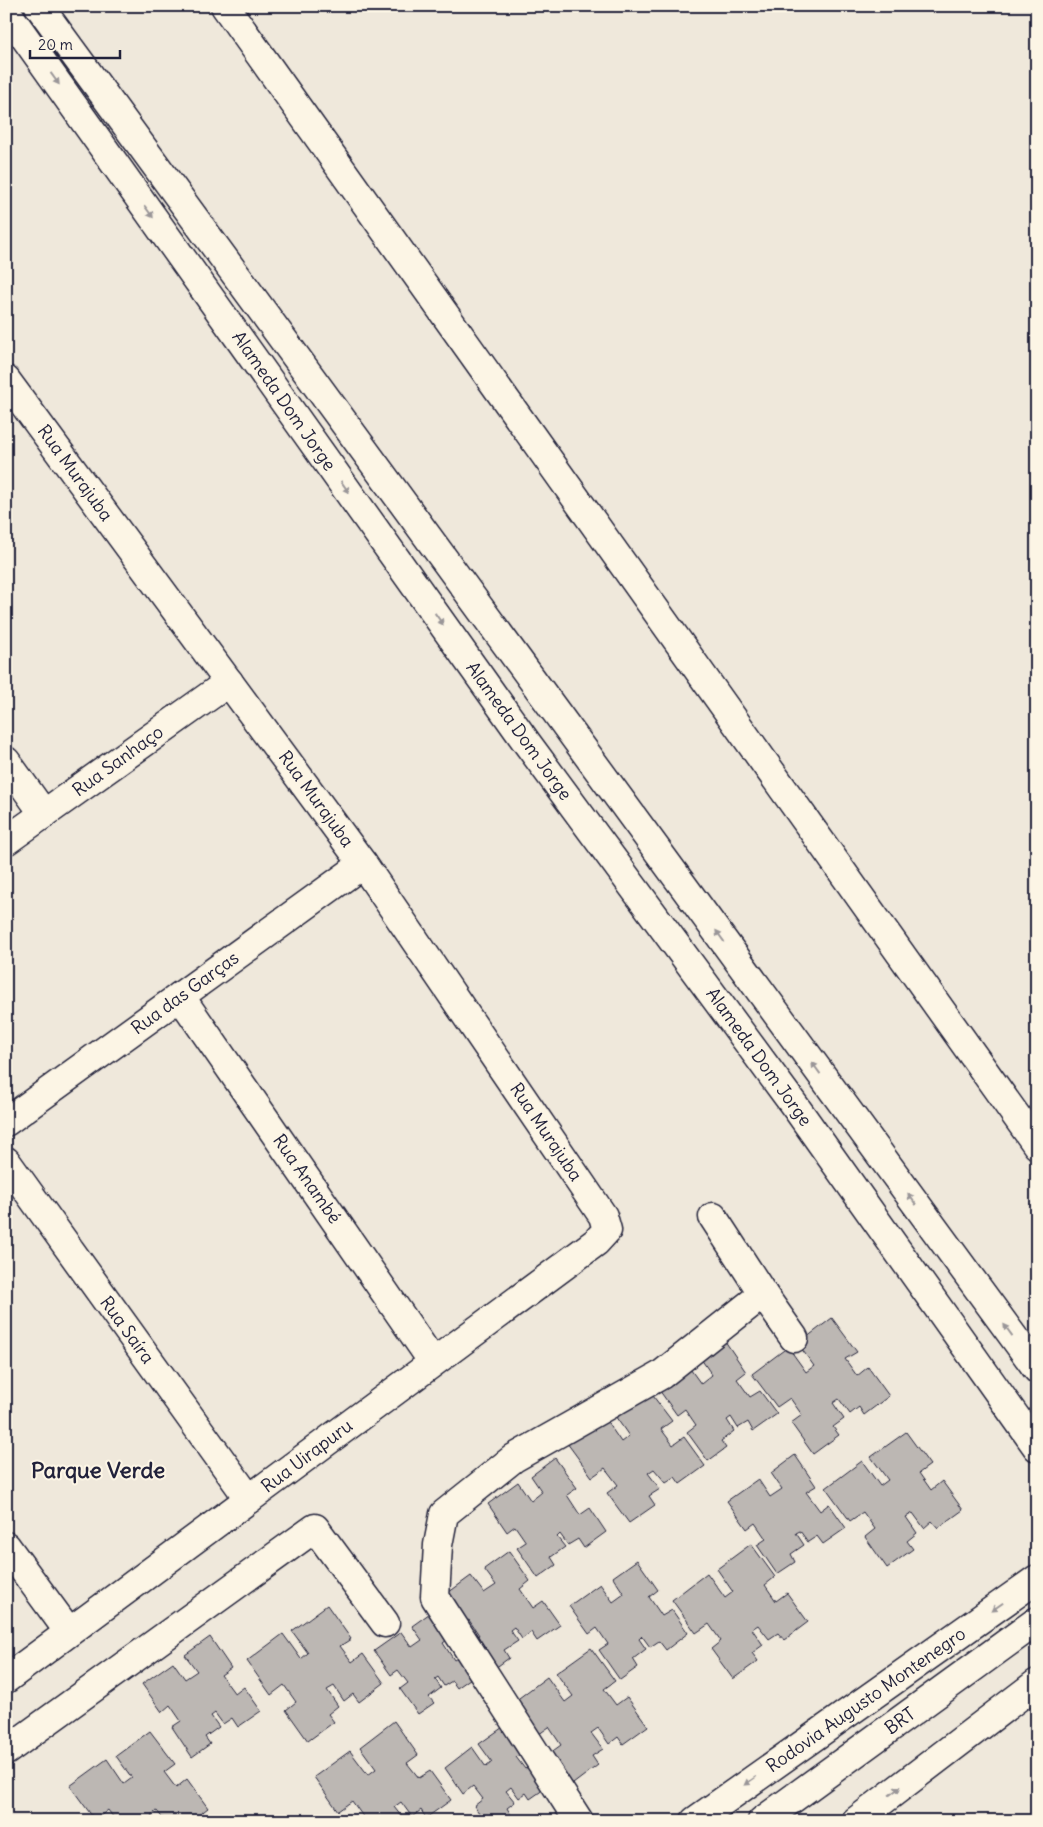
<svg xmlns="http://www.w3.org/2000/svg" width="1043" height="1827" viewBox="0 0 1043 1827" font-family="Delius,sans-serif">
	<rect width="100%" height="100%" fill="#efe8db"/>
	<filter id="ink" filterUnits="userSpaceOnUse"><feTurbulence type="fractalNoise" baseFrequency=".02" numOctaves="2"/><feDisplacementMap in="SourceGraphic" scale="10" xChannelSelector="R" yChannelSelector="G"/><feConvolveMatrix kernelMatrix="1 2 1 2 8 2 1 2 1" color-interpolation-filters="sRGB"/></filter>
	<g filter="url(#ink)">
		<g fill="#bcb7b3" stroke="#22223b">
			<path d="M832,1318L857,1352L845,1359L857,1376L868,1367L889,1396L864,1415L859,1407L850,1414L839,1399L833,1403L844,1419L833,1427L839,1435L813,1454L791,1423L802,1415L790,1398L777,1407L752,1374L788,1347L806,1372L814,1366L798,1344Z"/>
			<path d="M725,1341L746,1372L737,1379L750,1397L760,1391L777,1414L753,1431L748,1422L738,1428L731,1417L727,1420L734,1431L721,1441L726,1448L708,1461L687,1432L696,1425L685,1409L677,1415L657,1387L688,1366L701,1384L712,1375L701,1359Z"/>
			<path d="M647,1388L672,1421L661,1429L673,1445L684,1437L705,1466L680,1484L675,1477L666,1483L654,1469L648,1473L660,1489L649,1496L655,1505L629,1523L607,1493L618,1485L605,1468L592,1477L567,1443L604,1417L621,1442L629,1436L613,1413Z"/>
			<path d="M906,1432L930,1465L919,1473L931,1490L942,1481L963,1510L938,1528L932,1521L924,1528L913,1513L906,1517L917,1533L907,1541L913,1549L887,1568L865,1537L875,1529L863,1512L850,1521L826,1488L862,1461L880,1486L888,1480L871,1457Z"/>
			<path d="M795,1455L816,1486L806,1492L820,1511L829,1504L846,1528L823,1544L817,1536L808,1542L800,1531L796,1533L804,1545L791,1554L795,1562L777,1574L757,1545L766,1539L755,1523L747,1529L727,1501L758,1479L770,1497L782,1489L771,1473Z"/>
			<path d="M555,1458L577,1488L567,1495L580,1515L590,1508L606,1532L584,1548L578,1539L568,1545L560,1534L557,1537L565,1547L551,1557L556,1565L538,1578L517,1548L526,1542L515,1526L507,1532L488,1504L518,1482L531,1501L542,1492L531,1476Z"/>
			<path d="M751,1544L775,1577L765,1585L776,1601L787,1593L808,1622L784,1640L778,1633L769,1639L758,1625L752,1629L763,1645L752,1653L758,1661L733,1679L711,1649L721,1641L709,1624L696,1633L672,1600L707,1573L725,1598L733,1592L717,1569Z"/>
			<path d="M509,1551L530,1581L520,1589L533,1608L543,1601L560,1625L537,1641L531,1632L522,1639L514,1627L510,1630L518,1641L504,1650L509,1658L491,1671L470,1641L479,1635L469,1620L460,1625L441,1598L471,1576L484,1593L496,1585L484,1569Z"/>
			<path d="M637,1560L658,1590L649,1597L662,1616L672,1610L688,1633L666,1650L659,1641L650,1647L642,1636L639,1639L646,1649L633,1659L638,1667L620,1680L599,1650L608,1644L597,1628L589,1634L569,1606L600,1584L613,1602L624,1594L613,1577Z"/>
			<path d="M327,1605L351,1639L340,1646L352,1662L363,1654L384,1683L359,1702L353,1694L344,1701L334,1686L327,1690L338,1706L328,1714L334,1722L308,1741L286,1710L296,1702L284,1685L271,1695L247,1661L283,1634L301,1659L308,1653L292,1631Z"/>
			<path d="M433,1611L451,1637L443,1643L454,1660L463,1654L477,1674L457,1688L452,1681L444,1686L438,1677L435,1679L441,1688L429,1697L434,1703L418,1714L400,1689L408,1683L398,1670L391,1675L374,1651L401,1632L412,1647L422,1640L412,1626Z"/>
			<path d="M210,1637L231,1668L221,1675L235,1694L244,1687L261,1711L238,1727L232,1718L223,1724L215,1713L211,1716L219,1727L205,1737L210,1744L192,1757L172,1727L181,1721L170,1705L162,1712L142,1684L173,1662L185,1679L197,1671L185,1655Z"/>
			<path d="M591,1648L615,1681L604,1689L616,1705L627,1697L648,1726L623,1744L618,1737L609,1744L598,1728L591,1733L603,1749L592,1756L598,1765L573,1784L550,1753L561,1745L549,1727L535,1737L511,1704L547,1677L565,1702L573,1696L556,1673Z"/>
			<path d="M394,1721L418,1755L407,1763L419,1778L430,1771L451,1800L426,1818L421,1810L412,1817L401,1802L394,1807L405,1821H360L364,1818L352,1801L338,1811L314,1777L350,1751L368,1775L376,1769L360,1747Z"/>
			<path d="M506,1725L524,1751L516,1757L525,1769L533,1763L550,1785L530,1799L526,1793L519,1798L511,1787L506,1791L515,1802L507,1808L511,1815L503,1821H485L474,1806L483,1799L473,1786L463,1794L445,1768L472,1747L486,1767L492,1762L479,1744Z"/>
			<path d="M150,1731L175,1764L164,1772L176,1788L187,1779L208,1808L191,1821H165L157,1811L151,1815L155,1821H116L108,1810L95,1820L70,1786L107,1759L124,1784L132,1778L116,1756Z"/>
		</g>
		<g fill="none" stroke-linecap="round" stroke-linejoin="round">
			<defs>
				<g id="minor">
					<path d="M39,6L1037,1369"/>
					<path d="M225,6L1037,1145"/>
					<path d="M6,11L527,743L797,1109L1037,1447"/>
					<path d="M6,380L363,864L603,1216L607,1230L596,1242L6,1679"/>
					<path d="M6,761L44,814"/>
					<path d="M6,841L229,682"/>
					<path d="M180,996L433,1362"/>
					<path d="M6,1122L363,864"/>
					<path d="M6,1161L249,1499"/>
					<path d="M763,1294L794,1338"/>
					<path d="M6,1546L69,1632"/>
					<path d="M6,1751L315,1528L385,1623"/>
					<path d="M579,1821L435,1597L438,1545L444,1514L514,1458L661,1375L763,1294L713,1217"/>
					<path d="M762,1821L1037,1621"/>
				</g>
				<g id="major">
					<path d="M695,1821L1037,1579"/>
					<path d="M856,1821L1037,1683"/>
				</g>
			</defs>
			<use href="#minor" stroke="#22223b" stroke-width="31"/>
			<use href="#major" stroke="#22223b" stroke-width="31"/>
			<use href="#minor" stroke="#fcf5e5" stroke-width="28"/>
			<use href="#major" stroke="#fcf5e5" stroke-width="28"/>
		</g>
		<defs><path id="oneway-solid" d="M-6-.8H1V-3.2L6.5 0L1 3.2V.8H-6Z" transform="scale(1.25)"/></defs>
		<g fill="#9a9698">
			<use href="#oneway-solid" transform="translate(55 79) rotate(54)"/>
			<use href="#oneway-solid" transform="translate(149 212) rotate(54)"/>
			<use href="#oneway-solid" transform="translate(345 487) rotate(55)"/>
			<use href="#oneway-solid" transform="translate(439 619) rotate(55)"/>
			<use href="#oneway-solid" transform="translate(720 936) rotate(-126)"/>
			<use href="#oneway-solid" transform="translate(816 1068) rotate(-126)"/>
			<use href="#oneway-solid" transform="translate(912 1199) rotate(-126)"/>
			<use href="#oneway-solid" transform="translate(1008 1330) rotate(-126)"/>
			<use href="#oneway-solid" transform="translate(997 1607) rotate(145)"/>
			<use href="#oneway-solid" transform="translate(750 1781) rotate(145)"/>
			<use href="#oneway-solid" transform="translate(895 1791) rotate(-37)"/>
		</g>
	</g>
	<g text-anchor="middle" stroke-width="4" stroke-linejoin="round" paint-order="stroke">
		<g font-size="18" fill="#22223b" stroke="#fcf5e5">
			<text transform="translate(284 401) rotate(55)" y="6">Alameda Dom Jorge</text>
			<text transform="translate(75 473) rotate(54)" y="6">Rua Murajuba</text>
			<text transform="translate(519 731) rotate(54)" y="6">Alameda Dom Jorge</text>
			<text transform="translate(118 761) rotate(-36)" y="6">Rua Sanhaço</text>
			<text transform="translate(316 799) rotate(54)" y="6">Rua Murajuba</text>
			<text transform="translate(185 993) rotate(-36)" y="6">Rua das Garças</text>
			<text transform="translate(759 1057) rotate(54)" y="6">Alameda Dom Jorge</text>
			<text transform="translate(546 1132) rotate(56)" y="6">Rua Murajuba</text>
			<text transform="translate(307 1179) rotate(55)" y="6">Rua Anambé</text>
			<text transform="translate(127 1330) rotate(54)" y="6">Rua Saíra</text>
			<text transform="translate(307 1456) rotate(-37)" y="6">Rua Uirapuru</text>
			<text transform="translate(866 1700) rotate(-35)" y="6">Rodovia Augusto Montenegro</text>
			<text transform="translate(900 1721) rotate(-36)" y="6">BRT</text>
		</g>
		<g font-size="22" font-weight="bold" fill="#22223b" stroke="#fcf5e5">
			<text x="98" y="1478">Parque Verde</text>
		</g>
	</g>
	<rect width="1043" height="1827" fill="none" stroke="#fcf5e5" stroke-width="25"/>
	<rect x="12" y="12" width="1018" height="1802" fill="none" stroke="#22223b" stroke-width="2" filter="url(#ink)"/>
	<path d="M30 50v8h90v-8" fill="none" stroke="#22223b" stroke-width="2.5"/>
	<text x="38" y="50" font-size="15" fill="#22223b" stroke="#fcf5e5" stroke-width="4" paint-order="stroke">20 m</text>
</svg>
